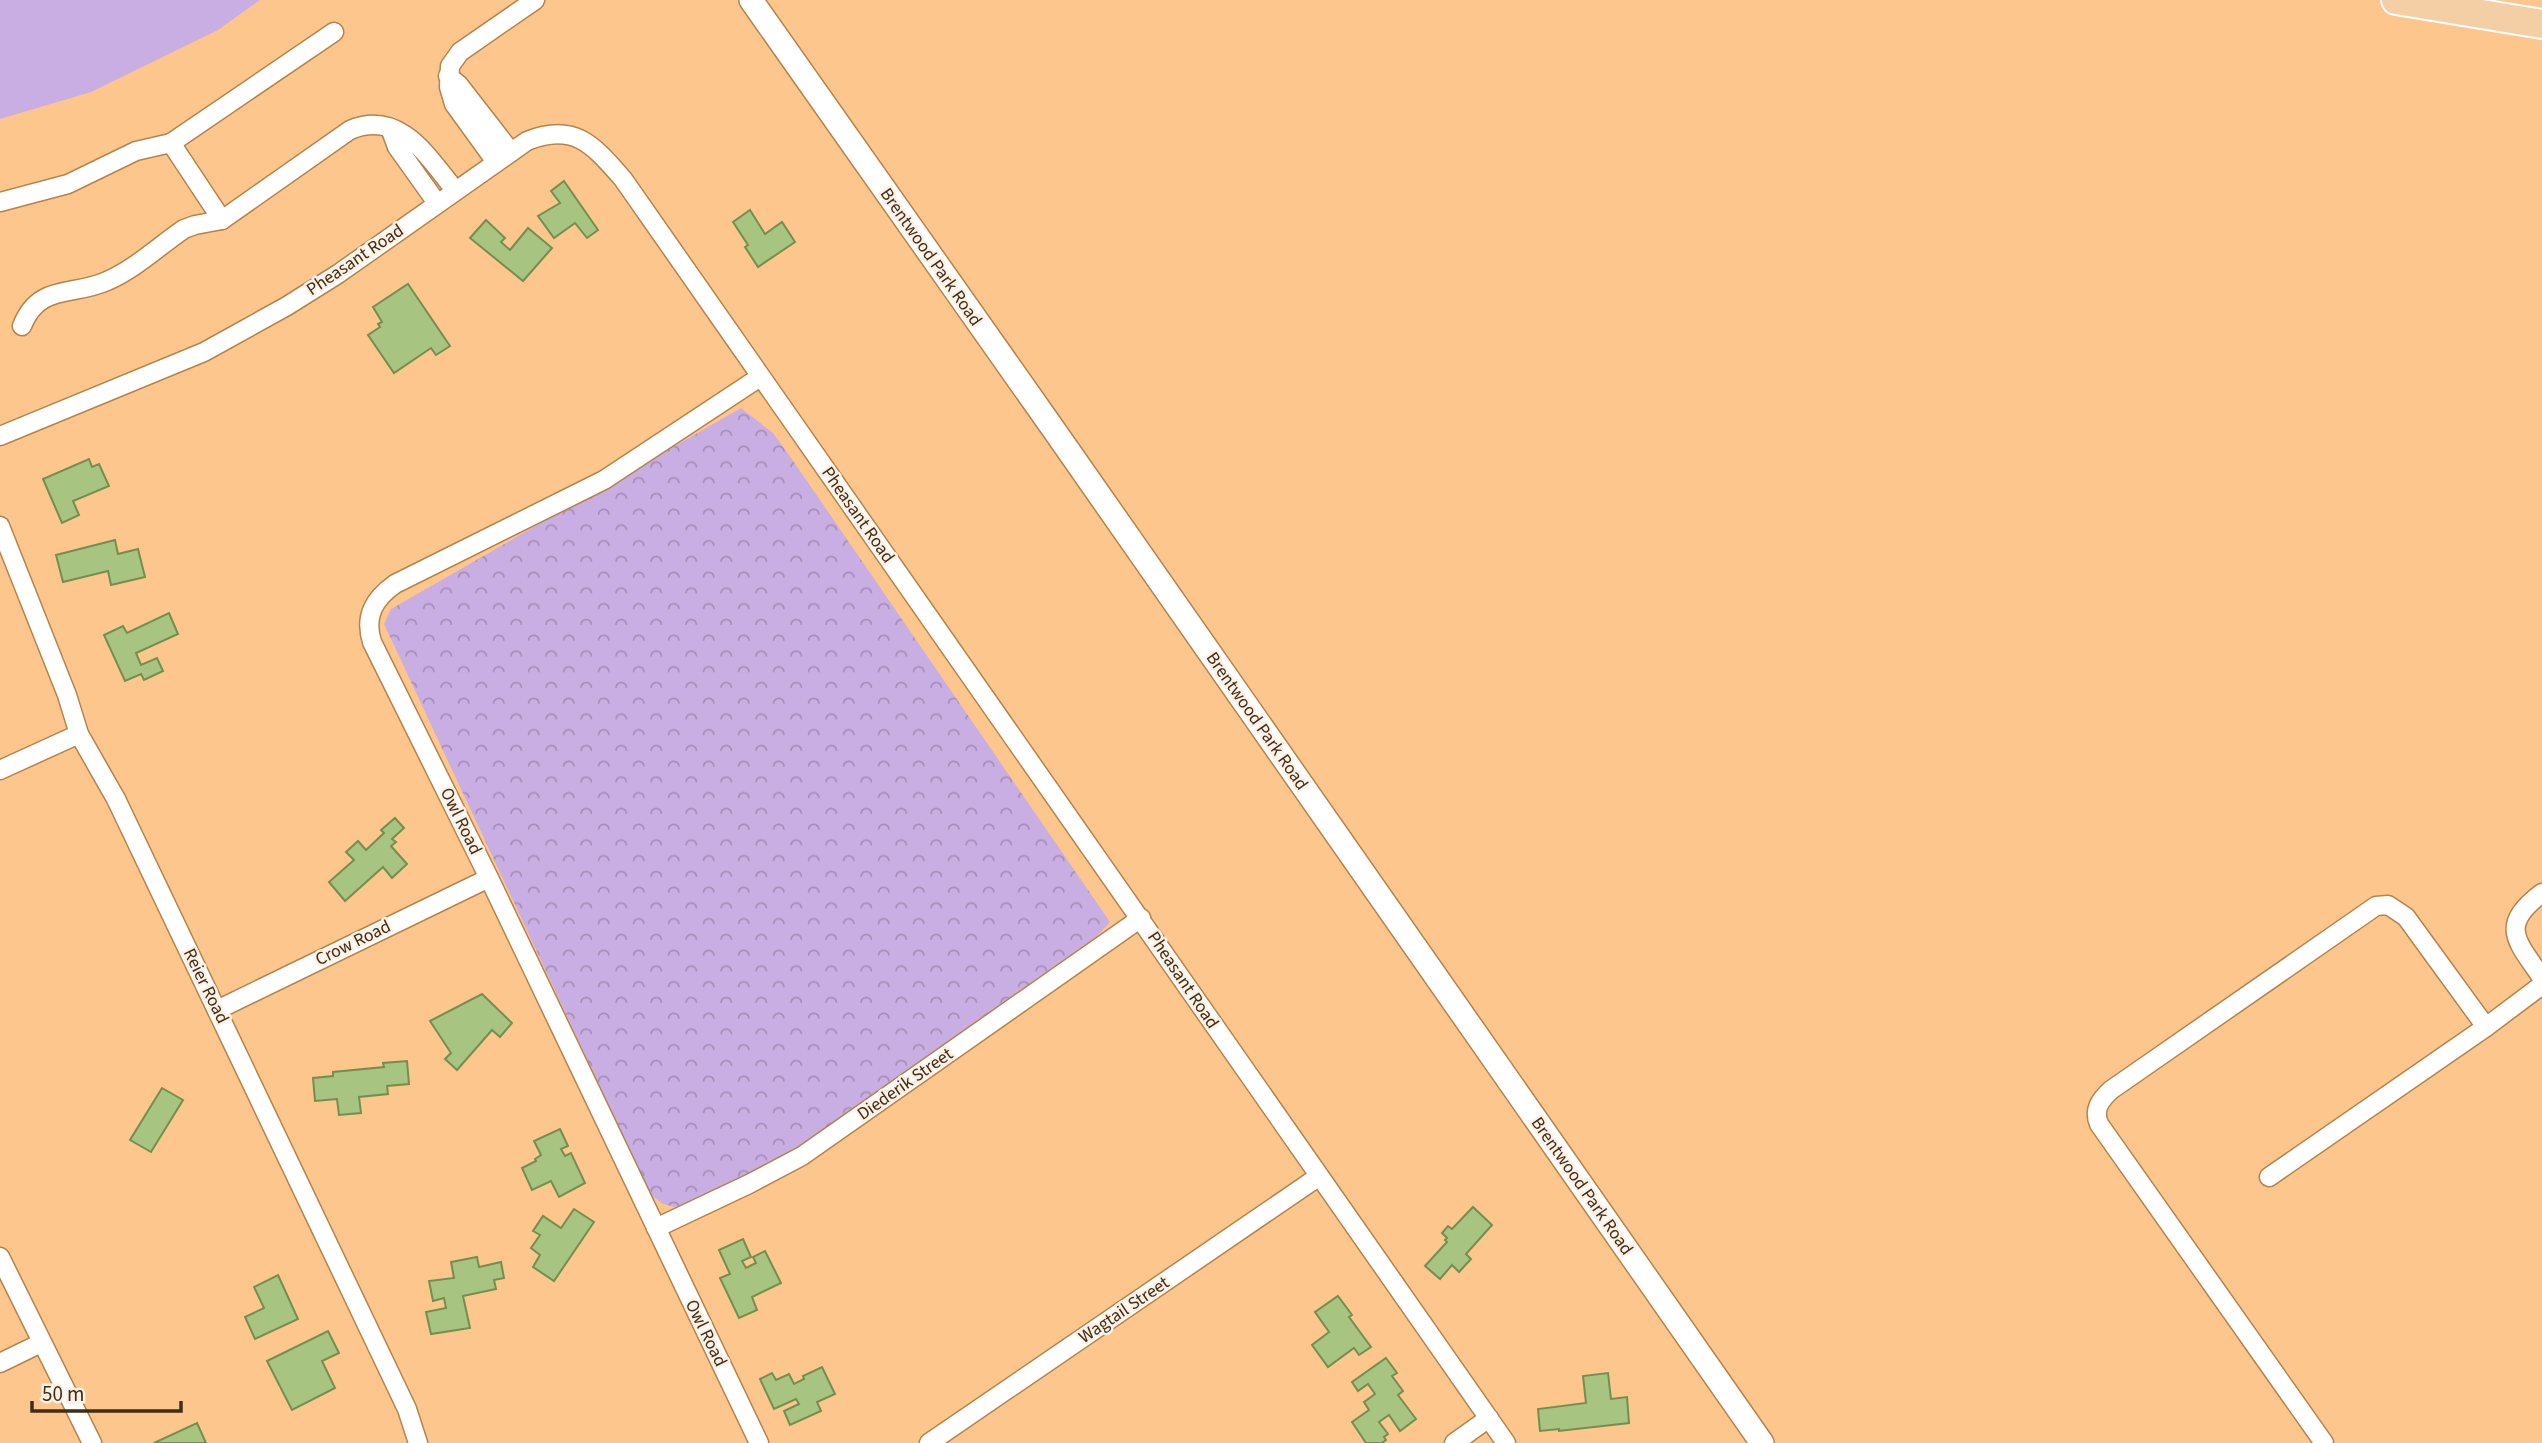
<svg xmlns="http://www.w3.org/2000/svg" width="2542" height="1443" viewBox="0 0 2542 1443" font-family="'Source Sans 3',sans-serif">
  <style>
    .park { fill: url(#park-crowns) }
    .pitch { fill: #c9aee3 }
    .building { fill: #a7c480; stroke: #748f4d; stroke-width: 2 }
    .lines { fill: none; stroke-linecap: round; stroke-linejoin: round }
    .minor-casing { stroke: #b6834a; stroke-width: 21 }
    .tertiary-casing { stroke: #b6834a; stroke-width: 26 }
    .primary-casing { stroke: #fff; stroke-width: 32 }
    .minor { stroke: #fff; stroke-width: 18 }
    .tertiary { stroke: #fff; stroke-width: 23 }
    .primary { stroke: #f4cea4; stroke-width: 28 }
    .labels { text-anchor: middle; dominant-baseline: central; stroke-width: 5; stroke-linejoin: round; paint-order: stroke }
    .street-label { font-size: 18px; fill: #412c14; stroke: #fcf1e6 }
  </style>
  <defs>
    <pattern id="park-crowns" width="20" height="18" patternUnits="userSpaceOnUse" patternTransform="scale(1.75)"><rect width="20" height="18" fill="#c9aee3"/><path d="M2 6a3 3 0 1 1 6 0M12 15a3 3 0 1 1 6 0" fill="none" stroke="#a58eb7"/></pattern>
  </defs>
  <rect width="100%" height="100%" fill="#fdc68c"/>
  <polygon class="park" points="741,408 773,433 789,455 1110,922 1097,936 793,1151 701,1197 675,1207 663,1204 650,1194 384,624 391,609"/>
  <polygon class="pitch" points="0,0 260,0 218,30 91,92 0,119"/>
  <g class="building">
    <polygon points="564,181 598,230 587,238 575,223 554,238 538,216 560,203 551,191"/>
    <polygon points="750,210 765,234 782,222 795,242 758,267 745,247 748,245 733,222"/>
    <polygon points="486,220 505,238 501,242 510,250 528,228 552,248 523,281 470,238"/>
    <polygon points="408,284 450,346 436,355 431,348 394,373 368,335 380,327 378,324 382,322 373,307"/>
    <polygon points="89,459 92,467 99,464 109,486 73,501 79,515 62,523 43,479"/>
    <polygon points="115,540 118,554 138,549 145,577 111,585 108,571 63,582 56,555"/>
    <polygon points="169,613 178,634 136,653 141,665 157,658 163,671 144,680 141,674 125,681 104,635 123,626 127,633"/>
    <polygon points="395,818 404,828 392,839 396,842 391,846 407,864 392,878 383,867 345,901 329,882 354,860 346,852 358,841 366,850 384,833 381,830"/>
    <polygon points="482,994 512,1023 500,1037 492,1030 457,1070 445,1059 451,1053 430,1021"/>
    <polygon points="407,1061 409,1084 387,1086 388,1094 359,1097 361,1113 339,1115 337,1099 315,1101 313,1078 333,1076 333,1072 384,1067 383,1063"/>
    <polygon points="162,1088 183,1100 151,1152 130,1140"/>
    <polygon points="560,1129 568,1146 561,1149 565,1156 571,1153 585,1183 559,1197 551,1181 532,1190 522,1168 536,1161 535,1159 541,1155 534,1141"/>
    <polygon points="1473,1207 1492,1225 1466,1254 1471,1259 1459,1272 1452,1265 1440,1279 1425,1266 1447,1242 1445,1240 1447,1238 1442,1233 1448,1226 1452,1229"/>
    <polygon points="574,1209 594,1222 554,1281 533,1267 540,1255 531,1248 540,1235 533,1231 543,1216 561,1228"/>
    <polygon points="743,1239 751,1257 742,1261 746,1268 756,1263 753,1257 765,1251 781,1283 752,1297 757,1310 739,1318 720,1278 730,1274 719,1250"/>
    <polygon points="477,1257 479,1267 501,1262 504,1278 494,1280 496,1289 463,1296 470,1328 431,1334 426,1312 446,1308 444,1298 433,1301 429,1281 454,1278 451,1262"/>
    <polygon points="278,1275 298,1319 255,1339 245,1317 264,1308 254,1287"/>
    <polygon points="1338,1296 1352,1315 1349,1317 1371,1347 1359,1355 1354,1348 1328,1367 1312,1345 1329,1332 1315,1312"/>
    <polygon points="328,1331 339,1353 322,1361 335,1388 292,1410 267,1361"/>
    <polygon points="1386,1358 1397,1373 1392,1376 1403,1391 1398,1395 1416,1419 1400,1431 1389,1415 1379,1422 1388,1434 1384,1437 1386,1440 1382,1443 1366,1443 1352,1422 1369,1410 1364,1402 1375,1394 1368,1384 1358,1391 1352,1382"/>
    <polygon points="822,1367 835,1394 817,1402 821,1411 790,1425 784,1411 799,1404 796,1399 774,1409 760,1379 772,1373 776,1380 789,1374 794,1384 804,1379 803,1376"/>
    <polygon points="1608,1373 1611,1399 1627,1397 1629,1423 1559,1431 1559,1429 1540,1431 1538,1409 1586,1403 1583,1376"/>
    <polygon points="197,1423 206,1443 154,1443"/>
  </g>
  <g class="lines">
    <g class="minor-casing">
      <g id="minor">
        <polyline points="448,76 459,85 511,152"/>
        <polyline points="390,128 397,147 437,203"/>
        <polyline points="496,162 454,104 449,87 450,66 460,52 535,0"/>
        <polyline points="0,202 68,184 136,151 171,143"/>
        <polyline points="222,220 171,143 334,32"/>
        <path d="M 22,326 C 39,283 72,297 107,281 C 135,269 159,246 184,229 L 195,225 L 222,220 L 350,130 C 400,109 428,157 455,190"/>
        <path d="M 0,436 L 204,352 L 287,306 L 338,274 L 527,141 C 575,122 593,145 623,179 L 1506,1443"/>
        <polyline points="0,526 67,695 79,734 116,799 407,1409 418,1443"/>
        <polyline points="0,770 79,734"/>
        <path d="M 2542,893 C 2498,926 2517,941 2542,978"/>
        <polyline points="217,1010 489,878"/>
        <polyline points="2269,1177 2486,1027 2542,985"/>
        <polyline points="656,1228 749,1184 802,1156 1141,918"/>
        <polyline points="0,1257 92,1443"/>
        <polyline points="0,1363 41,1343"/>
        <path d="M 759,1443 L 489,878 L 372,642 C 364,616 374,599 395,584 L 604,480 L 760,377"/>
        <polyline points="929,1443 1318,1177"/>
        <polyline points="1454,1443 1489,1418"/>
        <path d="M 2324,1443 L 2099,1124 C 2093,1110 2100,1100 2111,1090 L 2376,906 L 2388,905 L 2406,917 L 2486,1027"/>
      </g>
    </g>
    <g class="tertiary-casing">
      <polyline id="tertiary" points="751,0 1054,430 1762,1443"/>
    </g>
    <g class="primary-casing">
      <polyline id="primary" points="2396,0 2542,24"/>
    </g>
    <use href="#minor" class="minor"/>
    <use href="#tertiary" class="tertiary"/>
    <use href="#primary" class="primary"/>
  </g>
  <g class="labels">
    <g class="street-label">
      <text transform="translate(931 257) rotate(55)">Brentwood Park Road</text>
      <text transform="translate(355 260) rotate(-34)">Pheasant Road</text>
      <text transform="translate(858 515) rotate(55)">Pheasant Road</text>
      <text transform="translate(1257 721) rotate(55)">Brentwood Park Road</text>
      <text transform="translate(461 821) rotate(64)">Owl Road</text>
      <text transform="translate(353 943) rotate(-26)">Crow Road</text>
      <text transform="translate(1183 980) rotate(56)">Pheasant Road</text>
      <text transform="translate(206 986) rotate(64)">Reier Road</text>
      <text transform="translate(905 1084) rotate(-35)">Diederik Street</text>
      <text transform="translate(1582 1186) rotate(55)">Brentwood Park Road</text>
      <text transform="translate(1124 1310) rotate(-34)">Wagtail Street</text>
      <text transform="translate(706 1333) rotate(64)">Owl Road</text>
    </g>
  </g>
  <path d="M32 1401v10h149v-10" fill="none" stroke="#412c14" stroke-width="3.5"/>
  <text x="42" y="1401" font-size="21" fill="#412c14" stroke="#fcf1e6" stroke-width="5" paint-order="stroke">50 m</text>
</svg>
